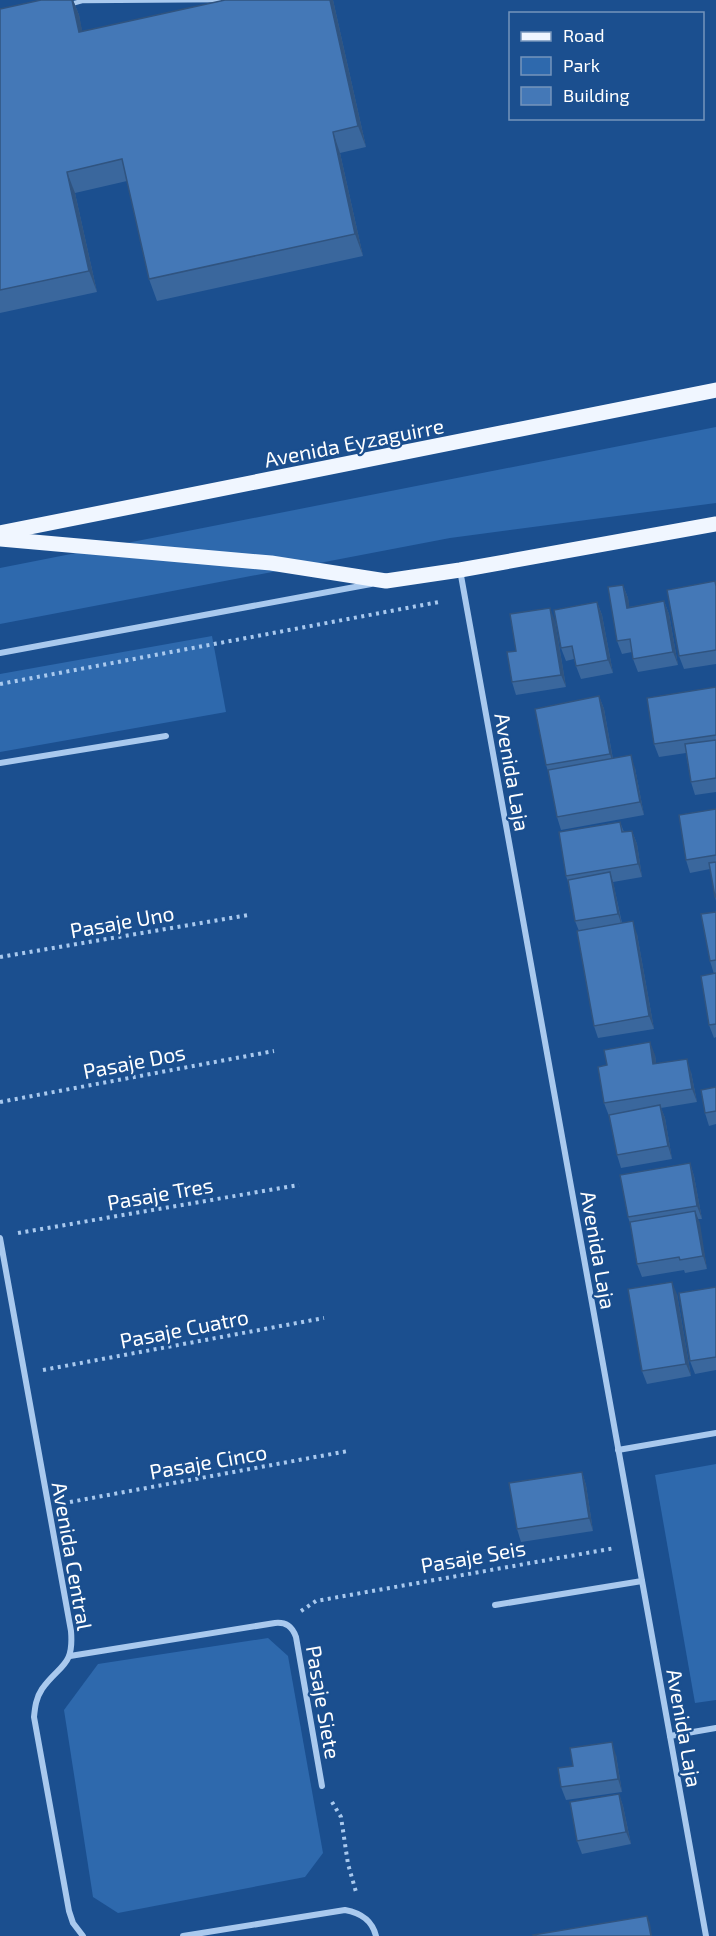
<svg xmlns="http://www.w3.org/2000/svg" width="716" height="1936" viewBox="0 0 716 1936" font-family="'Exo 2',sans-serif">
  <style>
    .green { fill: #2e69ad }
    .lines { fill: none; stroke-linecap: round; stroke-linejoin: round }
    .path { stroke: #a9c9ee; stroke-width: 4; stroke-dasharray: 3 4.5; stroke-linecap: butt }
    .service { stroke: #a9c9ee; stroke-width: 4.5 }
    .minor { stroke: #a9c9ee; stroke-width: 6 }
    .primary { stroke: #f0f6ff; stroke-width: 15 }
    .wall { fill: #3a679d }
    .shaded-wall { fill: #305480 }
    .building { fill: #4478b7; stroke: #305480; stroke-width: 1.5 }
    .labels { text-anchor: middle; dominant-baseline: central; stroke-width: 4.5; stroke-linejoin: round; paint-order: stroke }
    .street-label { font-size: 21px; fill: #fff; stroke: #1b4f8f }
  </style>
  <rect width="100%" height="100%" fill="#1b4f8f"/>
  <g class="green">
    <polygon points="716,427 716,503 450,538 0,624 0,568"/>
    <polygon points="212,636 226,712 0,752 0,674"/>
    <polygon points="716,1464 716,1700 695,1703 655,1475"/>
    <polygon points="268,1638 288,1656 323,1853 305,1877 118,1913 93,1897 64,1710 98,1664"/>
  </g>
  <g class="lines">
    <g class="path">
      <polyline points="0,684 439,602"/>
      <polyline points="0,957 249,915"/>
      <polyline points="0,1102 274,1051"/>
      <polyline points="18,1233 299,1185"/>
      <polyline points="43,1370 324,1318"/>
      <polyline points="70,1502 348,1451"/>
      <polyline points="301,1611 316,1601 615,1548"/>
      <polyline points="332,1802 341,1817 348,1864 356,1892"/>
    </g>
    <polyline class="service" points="71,4 82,1 224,0"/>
    <g class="minor">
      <polyline points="460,570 706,1936"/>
      <polyline points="0,653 371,584"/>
      <polyline points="0,763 166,736"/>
      <path d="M 0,1238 L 71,1631 C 74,1667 60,1664 42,1689 C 36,1698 35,1707 34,1717 L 69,1911 L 73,1923 L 83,1936"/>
      <polyline points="618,1450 716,1433"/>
      <polyline points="495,1605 642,1581"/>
      <path d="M 70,1656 L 275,1623 C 286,1622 292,1626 296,1637 L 322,1786"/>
      <polyline points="670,1736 716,1728"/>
      <path d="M 183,1936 L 345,1910 C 361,1913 372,1920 376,1936"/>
    </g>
    <g class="primary">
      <polyline points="0,533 716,390"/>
      <polyline points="0,539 271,563 386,581 460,570 716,524"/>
    </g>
  </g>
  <g class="wall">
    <polygon points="41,0 73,0 79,15 82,32 333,0 366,147 340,153 363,256 157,301 149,279 127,181 75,193 97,292 0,313 0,9"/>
    <polygon points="716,583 716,664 684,669 679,656"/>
    <polygon points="623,585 628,598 629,607 664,601 669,614 678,665 638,672 633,659 632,652 622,654 617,641"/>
    <polygon points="597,602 602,615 613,673 581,679 576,666 574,659 566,661 561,648"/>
    <polygon points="555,621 566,687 516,695 512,682 516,651"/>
    <polygon points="716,687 716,792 695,795 691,782 686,753 659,757 654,744"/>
    <polygon points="599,696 604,709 613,759 635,768 644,815 561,830 557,817 550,777 546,765"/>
    <polygon points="716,809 716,901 710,869 690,873 686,860"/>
    <polygon points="620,822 624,832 632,831 637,844 642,877 613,882 622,923 637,934 654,1029 598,1038 594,1026 579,931 575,921 568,882 566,876"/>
    <polygon points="716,912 716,1037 714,1038 709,1025 714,974 710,961"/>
    <polygon points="655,1055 656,1064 691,1072 697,1102 661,1108 665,1118 672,1159 621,1168 617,1155 609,1116 604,1103"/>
    <polygon points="716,1087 716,1124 709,1126 705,1113"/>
    <polygon points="690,1163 694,1176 702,1219 698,1219 707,1269 685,1273 684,1270 642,1277 637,1264 630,1223 628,1217"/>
    <polygon points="716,1287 716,1370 695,1374 690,1361"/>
    <polygon points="677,1294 691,1376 647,1384 642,1371"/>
    <polygon points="582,1472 586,1485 593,1531 521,1542 517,1529"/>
    <polygon points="616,1755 622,1792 566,1800 561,1787 573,1766"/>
    <polygon points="619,1794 623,1806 631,1844 582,1854 577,1841"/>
  </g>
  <g class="shaded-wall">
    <polygon points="72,0 73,0 79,15 87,54 79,32"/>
    <polygon points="330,0 333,0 366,147 358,126"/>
    <polygon points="333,132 340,153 363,256 355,234"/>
    <polygon points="67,172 75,193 97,292 89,271"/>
    <polygon points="623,585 628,598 632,621 627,608"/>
    <polygon points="664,601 669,614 678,665 673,652"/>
    <polygon points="597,602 602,615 613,673 608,660"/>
    <polygon points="550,608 555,621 566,687 561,675"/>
    <polygon points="599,696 604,709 614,766 610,754"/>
    <polygon points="631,755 635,768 644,815 640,802"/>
    <polygon points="632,831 637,844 642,877 638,864"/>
    <polygon points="610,872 614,885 622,926 618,914"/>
    <polygon points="633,921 637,934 654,1029 649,1016"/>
    <polygon points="650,1042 655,1055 658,1077 653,1064"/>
    <polygon points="687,1059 691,1072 697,1102 692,1089"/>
    <polygon points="660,1105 665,1118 672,1159 668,1146"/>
    <polygon points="690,1163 694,1176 702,1219 697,1206"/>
    <polygon points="695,1211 700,1223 707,1269 703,1256"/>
    <polygon points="672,1282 677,1294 691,1376 686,1364"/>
    <polygon points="582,1472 586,1485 593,1531 589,1518"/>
    <polygon points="612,1742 616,1755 622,1792 618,1779"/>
    <polygon points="619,1794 623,1806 631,1844 626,1832"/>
    <polygon points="647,1916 650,1923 652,1936 651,1936"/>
  </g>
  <g class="building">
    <polygon points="41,0 72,0 79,32 225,0 330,0 358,126 333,132 355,234 149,279 122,159 67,172 89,271 0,290 0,9"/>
    <polygon points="715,581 716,586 716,650 679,656 667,590"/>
    <polygon points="623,585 627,608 664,601 673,652 633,659 630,639 617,641 608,587"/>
    <polygon points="597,602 608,660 576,666 572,646 561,648 554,610"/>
    <polygon points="550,608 561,675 512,682 507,652 516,651 510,614"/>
    <polygon points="716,687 716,735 654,744 647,698"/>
    <polygon points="599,696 610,754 546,765 535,709"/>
    <polygon points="716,740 716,778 691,782 685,744"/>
    <polygon points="631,755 640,802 557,817 548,770"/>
    <polygon points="716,809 716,855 686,860 679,815"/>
    <polygon points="620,822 622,832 632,831 638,864 566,876 559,832"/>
    <polygon points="716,862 716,897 715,897 709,863"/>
    <polygon points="610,872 618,914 575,921 568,880"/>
    <polygon points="716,912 716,960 710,961 701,914"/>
    <polygon points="633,921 649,1016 594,1026 577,931"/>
    <polygon points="716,973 716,1024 709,1025 701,976"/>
    <polygon points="650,1042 653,1064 687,1059 692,1089 604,1103 598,1067 607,1065 604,1050"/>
    <polygon points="716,1087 716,1111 705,1113 701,1090"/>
    <polygon points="660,1105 668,1146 617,1155 609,1115"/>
    <polygon points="690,1163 697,1206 628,1217 620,1175"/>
    <polygon points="695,1211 703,1256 680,1260 679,1257 637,1264 630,1222"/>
    <polygon points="672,1282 686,1364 642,1371 628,1289"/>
    <polygon points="716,1287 716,1357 690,1361 679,1293"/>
    <polygon points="582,1472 589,1518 517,1529 509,1483"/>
    <polygon points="612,1742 618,1779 561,1787 558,1768 573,1766 570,1748"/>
    <polygon points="619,1794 626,1832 577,1841 570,1802"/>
    <polygon points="647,1916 651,1936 534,1936 533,1935"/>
  </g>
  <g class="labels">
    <g class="street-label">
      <text transform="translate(354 442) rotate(-11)">Avenida Eyzaguirre</text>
      <text transform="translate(513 772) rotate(80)">Avenida Laja</text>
      <text transform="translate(122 921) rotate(-10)">Pasaje Uno</text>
      <text transform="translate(134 1061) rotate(-11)">Pasaje Dos</text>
      <text transform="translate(160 1193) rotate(-10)">Pasaje Tres</text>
      <text transform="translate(599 1250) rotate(80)">Avenida Laja</text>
      <text transform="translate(184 1328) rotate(-11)">Pasaje Cuatro</text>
      <text transform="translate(208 1461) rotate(-10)">Pasaje Cinco</text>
      <text transform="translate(73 1556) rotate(80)">Avenida Central</text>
      <text transform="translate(473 1556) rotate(-10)">Pasaje Seis</text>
      <text transform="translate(324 1702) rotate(80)">Pasaje Siete</text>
      <text transform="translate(685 1728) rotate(80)">Avenida Laja</text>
    </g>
  </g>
  <rect x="509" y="12" width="195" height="108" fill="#1b4f8f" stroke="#7695bc" stroke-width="1.5"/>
  <rect x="521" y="32" width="30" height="9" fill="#f0f6ff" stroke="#7695bc" stroke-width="1.5"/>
  <text x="563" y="42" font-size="18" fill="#ffffff">Road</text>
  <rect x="521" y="57" width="30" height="18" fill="#2e69ad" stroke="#7695bc" stroke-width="1.5"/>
  <text x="563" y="72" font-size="18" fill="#ffffff">Park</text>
  <rect x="521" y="87" width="30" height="18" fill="#4478b7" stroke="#7695bc" stroke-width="1.5"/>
  <text x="563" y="102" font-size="18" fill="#ffffff">Building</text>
</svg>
